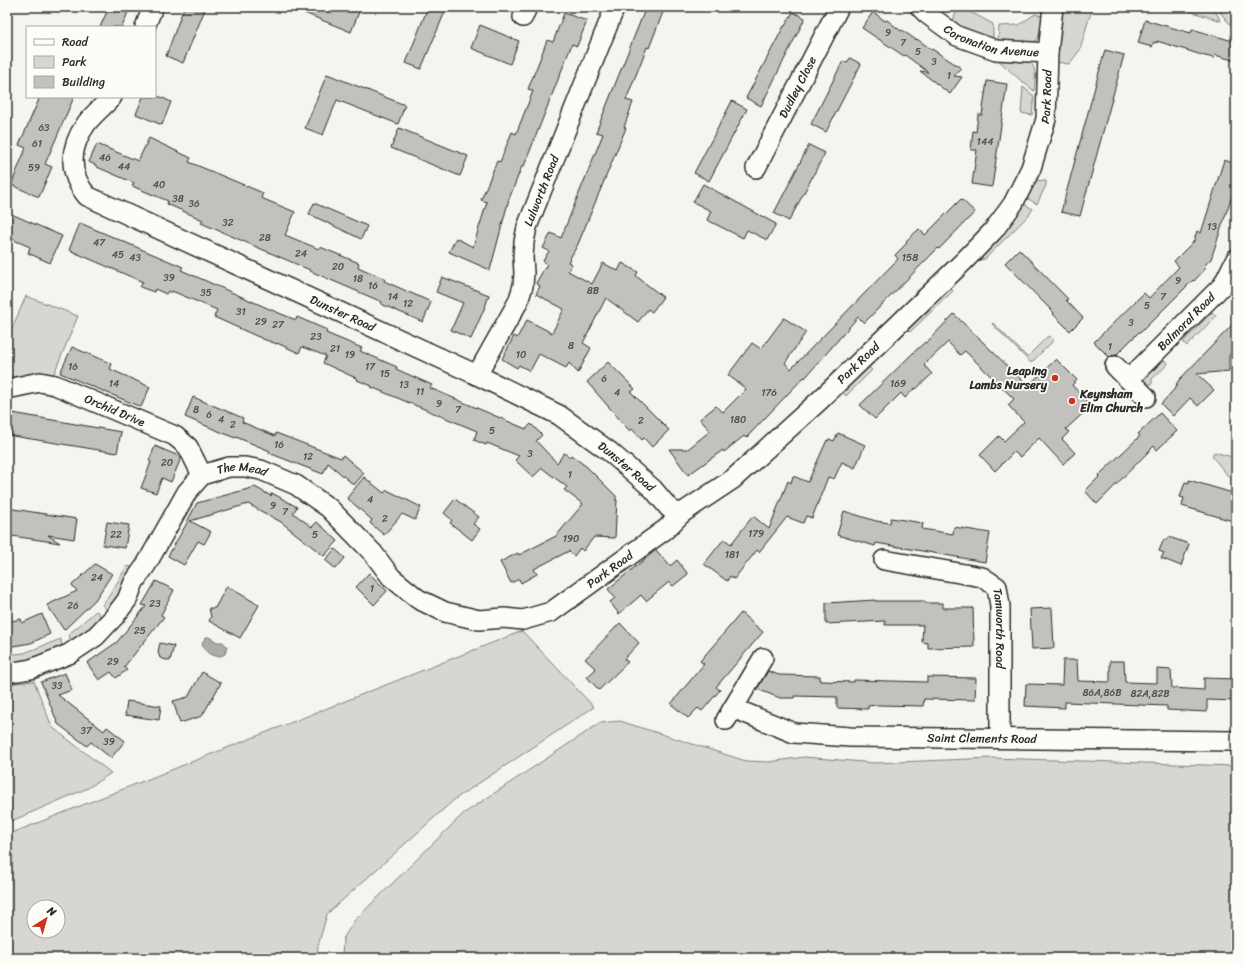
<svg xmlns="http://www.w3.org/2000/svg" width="1243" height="965" viewBox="0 0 1243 965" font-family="Sriracha,sans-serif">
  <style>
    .green { fill: #d7d6d2; stroke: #81807e; fill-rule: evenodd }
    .water { fill: #adaca9; stroke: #797877 }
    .building { fill: #c2c1be; stroke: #2b2b2b }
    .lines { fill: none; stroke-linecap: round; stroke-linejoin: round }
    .street-casing { stroke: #2b2b2b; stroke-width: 22 }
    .street { stroke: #fdfcf7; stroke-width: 19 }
    .poi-dot { fill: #c8321e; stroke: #fdfcf7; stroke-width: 1.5 }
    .labels { text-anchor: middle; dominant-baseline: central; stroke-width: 3.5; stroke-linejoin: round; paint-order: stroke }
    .number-label { font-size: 10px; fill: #515050 }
    .street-label { font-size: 12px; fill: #2b2b2b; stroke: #fdfcf7 }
    .poi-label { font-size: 12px; font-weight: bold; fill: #2b2b2b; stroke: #fdfcf7; text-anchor: end }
  </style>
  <rect width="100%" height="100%" fill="#f5f4ef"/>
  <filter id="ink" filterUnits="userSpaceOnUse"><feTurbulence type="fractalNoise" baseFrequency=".025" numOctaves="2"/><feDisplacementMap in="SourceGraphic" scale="8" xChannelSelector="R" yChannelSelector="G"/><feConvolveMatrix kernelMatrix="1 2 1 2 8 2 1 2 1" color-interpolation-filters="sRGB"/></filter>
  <g filter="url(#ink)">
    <g class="green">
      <polygon points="958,7 961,7 993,24 993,41 952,23"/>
      <polygon points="1061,7 1094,7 1089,18 1080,50 1069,64 1056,62"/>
      <polygon points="1187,7 1213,7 1221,21 1186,10"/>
      <polygon points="1221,8 1236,13 1236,29 1228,22 1220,12"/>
      <polygon points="1035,14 1046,17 1038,39 1031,44 998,41 999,26 1019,25"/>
      <path d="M 997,59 L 1028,61 C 1038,67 1035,80 1034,91 L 1018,78 Z"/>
      <polygon points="1023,87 1034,96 1032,115 1021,113"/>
      <polygon points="1035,180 1046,181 1046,185 1037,204 1025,197"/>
      <polygon points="1022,203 1033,209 1028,216 985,259 981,260 979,257"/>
      <polygon points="948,286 953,291 910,332 906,328"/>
      <polygon points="26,296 78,316 53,376 7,381 7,354 10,333"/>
      <polygon points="1212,312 1216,316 1187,346 1183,342"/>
      <polygon points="993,323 1027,357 1047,337 1050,336 1054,340 1031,363 992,324"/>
      <polygon points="1164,360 1168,364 1152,379 1152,384 1144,385 1143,376 1146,370 1154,370"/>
      <polygon points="868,366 872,370 846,396 842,391"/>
      <polygon points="1214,452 1236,458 1236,479 1228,476 1212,456"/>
      <polygon points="127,566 136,568 109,611 102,605 111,593"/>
      <polygon points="96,611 99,613 101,620 75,641 70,639 69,634"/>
      <path d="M 522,631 L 594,707 L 455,799 L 327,914 L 318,946 L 317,958 L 7,958 L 7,835 ZM 34,907 L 58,907 L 58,931 L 34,931 Z"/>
      <polygon points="61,639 62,648 28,662 10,663 7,655 24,653"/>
      <polygon points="34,681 52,727 111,773 88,788 7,823 7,684"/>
      <polygon points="620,721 746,761 769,762 804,757 875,763 992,758 1236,766 1236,923 1231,938 1230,958 342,958 343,939 354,921 463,814 600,723"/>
    </g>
    <path class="water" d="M 206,637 L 209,637 L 217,642 L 223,642 L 227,647 L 225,654 C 215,660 204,653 202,643 Z"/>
    <g class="building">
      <polygon points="109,7 130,7 122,27 100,27"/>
      <polygon points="184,7 206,7 183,63 166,56"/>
      <polygon points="292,7 361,7 351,32 292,8"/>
      <polygon points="428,7 447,7 421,69 406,63"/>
      <polygon points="646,7 665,7 649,48 647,47 626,100 633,102 624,127 626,128 578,244 568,262 572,264 568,271 592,284 603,263 618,271 622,263 638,272 636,276 663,297 652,312 648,309 638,322 606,298 583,343 591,348 578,373 569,363 566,368 539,354 530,371 519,365 517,368 502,359 514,336 517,338 527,320 552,333 564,309 536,294 540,286 536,283 547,264 543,261 549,251 543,248 551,233 561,238 603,134 596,132"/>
      <polygon points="793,12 805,18 761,106 746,98 784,26 785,26"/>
      <polygon points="873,12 885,21 887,20 901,31 902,30 916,40 917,39 932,50 932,49 961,68 954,76 962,77 950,94 920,71 928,72 905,55 904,56 862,28"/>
      <polygon points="564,13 587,21 577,46 572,44 524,166 522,166 509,199 490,270 449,252 456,238 473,247 487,202 481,200 497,161 500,162 512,132 516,134 533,91 528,89 540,59 547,40 553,42"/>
      <polygon points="1145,20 1191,33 1192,29 1236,42 1236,61 1215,55 1214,58 1205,56 1157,41 1157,43 1154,42 1152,47 1138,43"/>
      <polygon points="480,25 519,41 510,64 471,48"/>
      <polygon points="1105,50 1124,55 1080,216 1061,212"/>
      <polygon points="850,58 861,64 826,132 811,124 843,61 847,63"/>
      <polygon points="327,74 405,105 398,124 337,100 323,135 305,128"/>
      <polygon points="987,81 1007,84 992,187 972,184 977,150 971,150 973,131 976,132 978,115 982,115"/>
      <polygon points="40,97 74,97 45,164 52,167 39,197 11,185 26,148 19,145"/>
      <polygon points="143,97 161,97 171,102 162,125 136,114"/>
      <polygon points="732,101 747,109 709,181 694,173"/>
      <polygon points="399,128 468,156 460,176 391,148"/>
      <polygon points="149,138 191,158 189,162 263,193 261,198 295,212 285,235 319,249 320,247 359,263 358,267 385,279 384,281 431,302 423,322 381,304 382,302 310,271 310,270 201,223 203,220 167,204 168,201 132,186 134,183 97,167 97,166 89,162 97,144 138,161"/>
      <polygon points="809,145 825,153 789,221 774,213"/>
      <polygon points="1224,160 1236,164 1236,183 1211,259 1204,266 1206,268 1194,281 1193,280 1140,333 1139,332 1116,355 1109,357 1094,342 1144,293 1149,298 1179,267 1174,261 1194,241 1197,231 1201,233"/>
      <polygon points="703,184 776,224 767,240 747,230 743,238 707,220 711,211 693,202"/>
      <polygon points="961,199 975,212 939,249 938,248 864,323 858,317 805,378 804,377 746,438 744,436 724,452 723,450 688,475 669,449 688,449 710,431 700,419 716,406 723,412 746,389 728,375 752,343 761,349 784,318 806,332 785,363 791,369 898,259 895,255 907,243 906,241 919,229 925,235"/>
      <polygon points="314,203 367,226 361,239 309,214"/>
      <polygon points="9,213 62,236 50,263 28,253 30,247 7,237 7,221"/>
      <polygon points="80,223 183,267 181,270 274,311 296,320 297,317 327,330 326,333 362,348 360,351 397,367 396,369 432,385 430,388 526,429 531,424 542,435 536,441 557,463 564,453 570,457 571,455 587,467 616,496 616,501 617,500 615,538 594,537 583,551 580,548 574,556 569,551 534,569 537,574 521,583 519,579 511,583 500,562 518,553 519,555 556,536 583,504 564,490 567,487 542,468 533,477 515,460 519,456 487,443 486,445 474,440 477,431 371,387 372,386 357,380 358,379 323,363 326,356 302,347 299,353 277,343 277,344 263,339 214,317 217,310 172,291 171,293 168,291 166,294 155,289 154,292 140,287 143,282 69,250"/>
      <polygon points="1019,249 1068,299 1066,300 1083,318 1070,331 1053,314 1054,313 1005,263"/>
      <polygon points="442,277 489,295 485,307 471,339 451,330 463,303 436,292"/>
      <polygon points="954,314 1028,386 1056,359 1077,380 1072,385 1091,406 1066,429 1069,432 1062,439 1075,453 1063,464 1039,438 1020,457 1014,452 995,471 980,455 999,436 1004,441 1024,422 1008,405 1014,399 965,351 960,355 948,342 924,365 932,374 916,389 915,388 905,398 901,393 875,419 860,405 913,353 925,342 926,343"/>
      <polygon points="1236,321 1236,347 1229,355 1229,371 1197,374 1214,390 1198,406 1190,398 1173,416 1161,404 1178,385 1176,384 1178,382 1178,381"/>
      <polygon points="72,347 112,364 110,369 150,387 141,407 60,373"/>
      <polygon points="608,362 635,389 631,392 669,430 652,447 644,438 642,440 632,429 630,431 621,422 621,421 587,382"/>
      <polygon points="193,397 243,418 242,422 275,436 276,433 341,458 343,455 364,473 354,485 328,463 323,474 269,453 270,451 236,437 235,438 185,417"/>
      <polygon points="7,412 121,432 117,453 7,435"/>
      <polygon points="1160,413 1177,431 1157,450 1154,446 1097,504 1085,491 1100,476 1099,475 1140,436 1138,434"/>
      <polygon points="838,433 865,445 855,468 842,462 834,479 828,477 812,518 806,516 803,523 787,517 759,552 757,550 734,579 730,576 727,581 704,564 724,539 731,544 753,516 769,529 788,481 791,483 793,476 808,482 827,440 828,441 829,439 834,441"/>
      <polygon points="155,446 181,457 181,458 171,482 162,478 156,493 141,488 151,462 149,461"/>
      <polygon points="364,477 384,493 387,490 421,507 415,520 402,514 384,535 370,523 372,520 347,498"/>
      <polygon points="1189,480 1236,494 1236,522 1182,506 1184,498 1180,497 1185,482 1189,483"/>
      <polygon points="255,487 271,496 272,493 297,507 293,513 312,527 317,522 338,541 324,556 281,522 248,504 190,521 211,532 204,544 198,541 184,565 168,556 188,521 187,522 197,503"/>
      <polygon points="455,499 479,517 473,524 480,529 472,540 450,523 452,520 444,513"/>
      <polygon points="7,508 77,519 74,539 48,535 60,543 12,536 7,525"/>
      <polygon points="844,511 876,521 890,523 891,518 923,523 922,529 953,534 954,527 990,533 985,562 876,543 875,546 837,535"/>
      <polygon points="107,522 129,525 125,548 103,545"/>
      <polygon points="1169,537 1189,544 1181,566 1161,558 1164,553 1159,551 1164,539 1167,540"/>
      <polygon points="335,549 345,558 336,569 325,560"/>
      <polygon points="656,550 670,566 677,560 688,574 673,586 669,582 646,601 641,595 619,614 610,602 615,598 608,589"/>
      <polygon points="95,564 112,574 95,600 64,630 47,605 77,591 72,585"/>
      <polygon points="369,573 387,591 374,605 356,587"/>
      <polygon points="156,581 174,590 161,615 164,617 124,667 127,670 116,678 111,672 99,680 87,663 117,642 146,606 142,605"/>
      <polygon points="227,586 259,605 240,638 209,621 211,617 209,608 215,608"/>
      <polygon points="875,600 875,601 925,601 925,603 943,603 943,608 973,608 974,647 928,648 928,643 922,642 923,625 885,625 885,621 826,624 826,603"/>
      <polygon points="1052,608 1054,648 1032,649 1030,609"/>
      <polygon points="741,613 763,632 716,687 720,690 702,711 698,708 688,718 671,704 704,664 700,661"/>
      <polygon points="42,614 50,634 31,643 7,647 7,622 21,619 22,623"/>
      <polygon points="620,623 639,643 624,659 628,662 599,690 587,677 596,669 585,659"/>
      <polygon points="160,643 174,646 170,661 160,658 158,652"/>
      <polygon points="1063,660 1077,660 1078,681 1110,682 1110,661 1124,661 1125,682 1157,683 1157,669 1171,670 1172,688 1204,690 1204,678 1236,679 1236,701 1207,700 1207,712 1167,710 1167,706 1065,702 1065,708 1025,706 1026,684 1062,685"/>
      <polygon points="768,671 779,675 820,676 820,681 854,682 854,680 927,682 927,677 976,678 975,700 924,699 923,706 878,705 868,706 868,709 837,708 837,697 794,696 794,698 780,698 757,689"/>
      <polygon points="202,672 221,683 202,716 180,723 173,701 188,697"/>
      <polygon points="65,673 72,690 58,695 104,731 107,727 125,741 111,758 91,742 87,746 58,724 41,682"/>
      <polygon points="127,701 161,706 159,720 125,715"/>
    </g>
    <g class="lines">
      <g class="street-casing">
        <g id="street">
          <path id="s1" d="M 920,7 L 927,14 L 957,36 L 996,50 L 1048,53"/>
          <polyline points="523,17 527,7"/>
          <polyline points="145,27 153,7"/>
          <path id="s2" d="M 112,97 C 104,106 93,114 86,124 C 69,148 68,173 87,196 L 477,375 L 559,415 L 610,452 L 653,489 L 669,508 L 673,511 L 682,513"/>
          <path id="s3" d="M 756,168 L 839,7"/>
          <polyline points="1115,366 1146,397"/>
          <path id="s4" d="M 477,375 L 518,302 L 523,286 L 524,273 L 523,257 L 524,242 L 527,227 L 615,7"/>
          <path id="s5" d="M 1129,379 L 1223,285 L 1236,259"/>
          <path id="s6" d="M 7,389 L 40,382 L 55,385 L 175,436 L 188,447 L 202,475"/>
          <path id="s7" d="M 884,560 L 982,577 L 997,587 L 1000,606 L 1000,738"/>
          <path id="s8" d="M 7,673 L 31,669 L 69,654 L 96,636 L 114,617 L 127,600 L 134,582 L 146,565 L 187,492 L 202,475 L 229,467 L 245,467 L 261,470 L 296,485 L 329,508 L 373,553 L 391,577 L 418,599 L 445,612 L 479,620 L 504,618 L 523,620 L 551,612 L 666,529 L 682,513 L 733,479 L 820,400 L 964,261 L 993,231 L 1013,204 L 1031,168 L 1046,119 L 1048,53 L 1053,7"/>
          <path id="s9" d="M 733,708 L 794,733 L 850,737 L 1236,741"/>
          <polyline points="726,720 763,658"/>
        </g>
      </g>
      <use href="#street" class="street"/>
    </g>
  </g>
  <g class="poi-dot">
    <circle cx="1055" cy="378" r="4"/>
    <circle cx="1072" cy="401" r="4"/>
  </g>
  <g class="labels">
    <g class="number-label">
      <text x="888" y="33">9</text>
      <text x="903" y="43">7</text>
      <text x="918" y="52">5</text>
      <text x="934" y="62">3</text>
      <text x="949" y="76">1</text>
      <text x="44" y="128">63</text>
      <text x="985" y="142">144</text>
      <text x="37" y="144">61</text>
      <text x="105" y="158">46</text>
      <text x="124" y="167">44</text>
      <text x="34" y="168">59</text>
      <text x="159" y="185">40</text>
      <text x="178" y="199">38</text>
      <text x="194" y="204">36</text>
      <text x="228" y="223">32</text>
      <text x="1212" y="227">13</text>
      <text x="265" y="238">28</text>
      <text x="99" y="243">47</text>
      <text x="301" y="254">24</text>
      <text x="118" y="255">45</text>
      <text x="135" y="258">43</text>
      <text x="910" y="258">158</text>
      <text x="338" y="267">20</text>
      <text x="169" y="278">39</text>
      <text x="358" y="279">18</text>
      <text x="1178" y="281">9</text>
      <text x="373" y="286">16</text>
      <text x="593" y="291">8B</text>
      <text x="206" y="293">35</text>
      <text x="393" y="297">14</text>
      <text x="1163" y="297">7</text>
      <text x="408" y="304">12</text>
      <text x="1147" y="306">5</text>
      <text x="241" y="312">31</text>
      <text x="261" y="322">29</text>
      <text x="1131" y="323">3</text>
      <text x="278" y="325">27</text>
      <text x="316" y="337">23</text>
      <text x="571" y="346">8</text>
      <text x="1110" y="347">1</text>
      <text x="335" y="349">21</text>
      <text x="350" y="355">19</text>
      <text x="521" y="355">10</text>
      <text x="73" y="367">16</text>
      <text x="370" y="367">17</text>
      <text x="385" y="374">15</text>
      <text x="604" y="379">6</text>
      <text x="114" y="384">14</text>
      <text x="898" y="384">169</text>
      <text x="404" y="385">13</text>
      <text x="420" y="392">11</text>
      <text x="617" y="393">4</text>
      <text x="769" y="393">176</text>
      <text x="439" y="404">9</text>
      <text x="196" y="410">8</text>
      <text x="458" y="410">7</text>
      <text x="209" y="415">6</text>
      <text x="221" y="420">4</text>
      <text x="738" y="420">180</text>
      <text x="641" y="421">2</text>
      <text x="233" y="425">2</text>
      <text x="492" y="431">5</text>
      <text x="279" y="445">16</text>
      <text x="530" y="454">3</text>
      <text x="308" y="457">12</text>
      <text x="167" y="463">20</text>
      <text x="570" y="475">1</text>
      <text x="370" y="500">4</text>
      <text x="273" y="506">9</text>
      <text x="285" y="512">7</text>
      <text x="385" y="519">2</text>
      <text x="756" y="534">179</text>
      <text x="116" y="535">22</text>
      <text x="315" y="535">5</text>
      <text x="571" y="539">190</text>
      <text x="732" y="555">181</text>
      <text x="97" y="578">24</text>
      <text x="372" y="589">1</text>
      <text x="155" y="604">23</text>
      <text x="73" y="606">26</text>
      <text x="140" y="631">25</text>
      <text x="113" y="662">29</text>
      <text x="57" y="686">33</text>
      <text x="1102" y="693">86A,86B</text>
      <text x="1150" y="694">82A,82B</text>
      <text x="86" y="731">37</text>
      <text x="109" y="742">39</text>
    </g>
    <g class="street-label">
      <text stroke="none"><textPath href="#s1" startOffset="82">Coronation Avenue</textPath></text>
      <text stroke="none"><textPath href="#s3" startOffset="91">Dudley Close</textPath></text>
      <text stroke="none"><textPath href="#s8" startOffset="1429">Park Road</textPath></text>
      <text stroke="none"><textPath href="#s4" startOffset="199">Lulworth Road</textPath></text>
      <text stroke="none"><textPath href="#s2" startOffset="397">Dunster Road</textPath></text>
      <text stroke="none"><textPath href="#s5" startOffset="81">Balmoral Road</textPath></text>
      <text stroke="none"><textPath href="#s8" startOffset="1093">Park Road</textPath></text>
      <text stroke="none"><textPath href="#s6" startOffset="114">Orchid Drive</textPath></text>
      <text stroke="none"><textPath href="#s2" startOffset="721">Dunster Road</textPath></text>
      <text stroke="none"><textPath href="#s8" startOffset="333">The Mead</textPath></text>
      <text stroke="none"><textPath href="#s8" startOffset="769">Park Road</textPath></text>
      <text stroke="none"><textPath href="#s7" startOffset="159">Tamworth Road</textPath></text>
      <text stroke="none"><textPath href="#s9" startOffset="254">Saint Clements Road</textPath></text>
    </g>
    <g class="poi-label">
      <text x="1047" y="371">Leaping<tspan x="1047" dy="14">Lambs Nursery</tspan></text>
      <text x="1080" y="394" text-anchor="start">Keynsham<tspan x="1080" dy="14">Elim Church</tspan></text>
    </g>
  </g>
  <rect width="1243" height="965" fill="none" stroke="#fdfcf7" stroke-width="24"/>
  <rect x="12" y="12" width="1219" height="941" fill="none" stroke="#2b2b2b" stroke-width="1.5" filter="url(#ink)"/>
  <rect x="26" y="26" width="130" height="72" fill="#fdfcf7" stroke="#a9a8a5"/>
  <rect x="34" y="39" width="20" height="6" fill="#fdfcf7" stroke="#a9a8a5"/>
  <text x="62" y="46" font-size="12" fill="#2b2b2b">Road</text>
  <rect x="34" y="56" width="20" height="12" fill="#d7d6d2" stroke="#a9a8a5"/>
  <text x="62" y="66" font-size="12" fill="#2b2b2b">Park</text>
  <rect x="34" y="76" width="20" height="12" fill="#c2c1be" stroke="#a9a8a5"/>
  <text x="62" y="86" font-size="12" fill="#2b2b2b">Building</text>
  <g transform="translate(46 919) rotate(37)"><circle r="19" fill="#fdfcf7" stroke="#a9a8a5"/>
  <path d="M0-3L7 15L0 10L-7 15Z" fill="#c8321e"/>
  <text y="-6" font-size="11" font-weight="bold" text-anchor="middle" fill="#2b2b2b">N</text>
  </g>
</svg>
